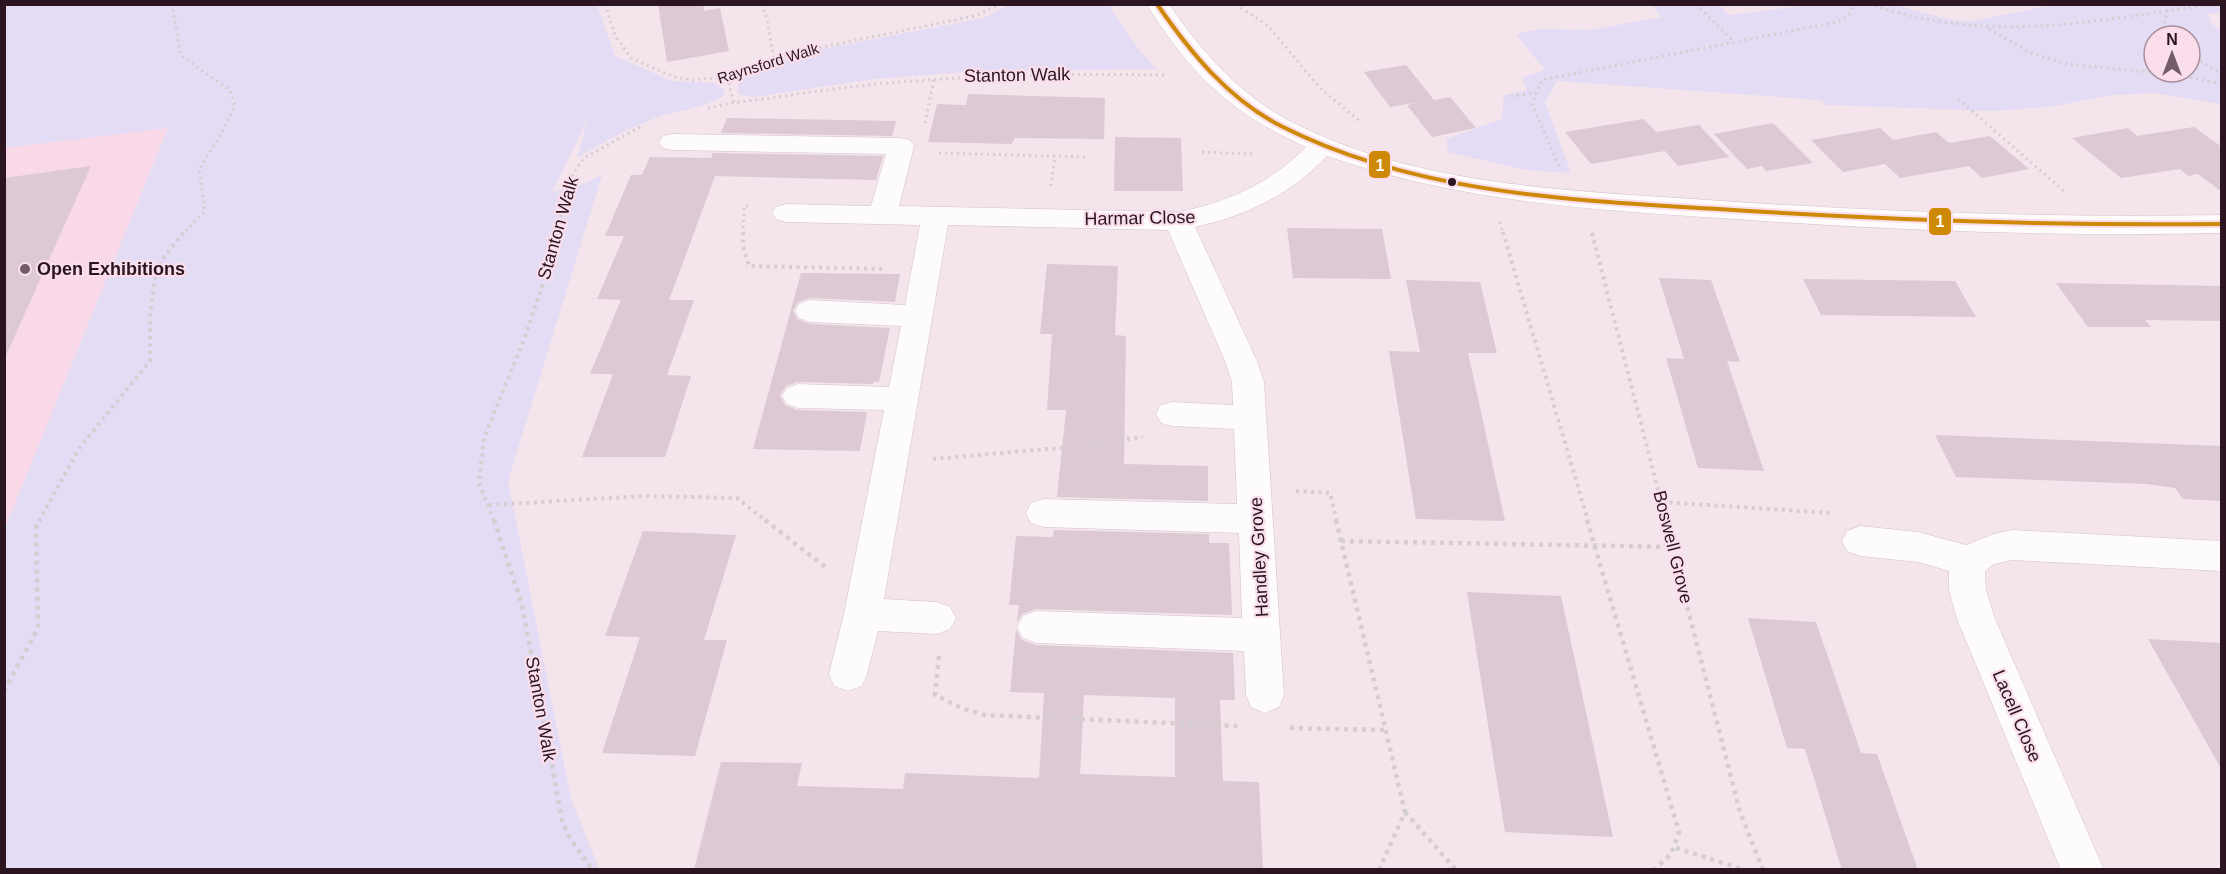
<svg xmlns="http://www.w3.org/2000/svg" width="2226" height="874" viewBox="0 0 2226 874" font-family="Helvetica,sans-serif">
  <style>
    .built { fill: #f9d9e8 }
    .green { fill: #e4dbf4; fill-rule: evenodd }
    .building { fill: #dcc9d3; fill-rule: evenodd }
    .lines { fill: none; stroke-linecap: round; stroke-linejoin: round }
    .minor-casing { stroke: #d5c1ca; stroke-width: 1 }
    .path-far2 { stroke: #d4ced1; stroke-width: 3; stroke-dasharray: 2 4; stroke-linecap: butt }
    .path-far1 { stroke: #d4ced1; stroke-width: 4; stroke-dasharray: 3 4.5; stroke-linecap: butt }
    .path { stroke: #d4ced1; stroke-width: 4.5; stroke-dasharray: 4 5; stroke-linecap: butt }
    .minor { fill: #fdfbfc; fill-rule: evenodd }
    .bus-1-casing { stroke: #fadeeb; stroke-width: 8 }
    .bus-1 { stroke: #ce8907; stroke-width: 4 }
    .bus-dot { fill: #2c1521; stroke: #fadeeb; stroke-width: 2 }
    .poi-dot { fill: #725d68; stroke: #fadeeb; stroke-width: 2 }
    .labels { text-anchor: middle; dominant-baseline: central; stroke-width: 4.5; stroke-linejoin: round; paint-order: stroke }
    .far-street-label { font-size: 15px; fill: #2c1521; stroke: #fadeeb }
    .street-label { font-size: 18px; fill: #2c1521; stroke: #fadeeb }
    .poi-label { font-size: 18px; font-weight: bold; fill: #2c1521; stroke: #fadeeb; text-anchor: start }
    .line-badge { stroke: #fadeeb; stroke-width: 2 }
    .badge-label { font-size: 16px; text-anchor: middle; font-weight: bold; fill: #fff }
  </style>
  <rect width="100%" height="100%" fill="#f4e4ec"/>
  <polygon class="built" points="168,127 5,528 5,148"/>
  <g class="green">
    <path d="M 5,4 L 597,5 L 615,56 L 672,81 L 714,83 L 724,89 L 725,95 C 703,109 677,110 653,119 C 626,129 602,143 577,158 L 588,119 L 552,192 L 583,184 L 602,175 L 508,481 L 571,799 L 599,869 L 5,869 L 5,528 L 168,128 L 5,148 Z"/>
    <polygon points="1008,5 1111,5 1112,11 1139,50 1157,69 977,71 875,79 753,97 738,94 738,81 746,74 801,53 984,18"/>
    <path d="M 1811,5 L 1894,5 L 1943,18 L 1967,22 L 2054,5 L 2221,5 L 2221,12 L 2208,14 L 2212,24 L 2221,31 L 2221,104 L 2155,93 L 2113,95 L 2048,107 L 1995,111 L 1827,105 L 1820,100 L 1557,81 L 1545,102 L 1571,173 L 1527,170 L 1448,152 L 1446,139 L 1502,119 L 1504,95 L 1527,90 L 1522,78 L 1545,70 L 1516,34 L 1541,29 L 1590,30 L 1662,17 L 1651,5 L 1718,5 L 1729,15 ZM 2154,36 L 2190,36 L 2190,72 L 2154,72 Z"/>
  </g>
  <g class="building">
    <polygon points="658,4 703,4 704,11 720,8 729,51 667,62"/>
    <polygon points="1406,65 1434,100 1450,97 1476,128 1432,137 1407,105 1419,102 1390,107 1364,72"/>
    <polygon points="968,94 1105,98 1104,139 1015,138 1012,144 928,142 937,104 966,105"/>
    <polygon points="727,118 896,121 892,136 721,133"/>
    <polygon points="1644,119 1656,132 1699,125 1729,157 1678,166 1665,151 1591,164 1565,132"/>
    <polygon points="1773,123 1813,163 1766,171 1762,166 1747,169 1714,134"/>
    <polygon points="2194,127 2222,147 2222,192 2198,174 2188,176 2180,169 2121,178 2072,138 2128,128 2137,136"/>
    <polygon points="1880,128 1893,140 1936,132 1949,143 1990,136 2029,169 1982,178 1969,166 1900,178 1885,164 1843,172 1811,140"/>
    <polygon points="1115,137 1181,138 1183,191 1114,191"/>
    <polygon points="713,153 883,156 876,180 715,176 669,300 694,300 667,375 691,376 665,457 582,457 613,374 590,374 621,300 597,299 624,236 605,236 631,175 642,175 650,157 711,158"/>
    <polygon points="91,166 4,360 4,178"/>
    <polygon points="1287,228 1382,229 1391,279 1293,278"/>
    <polygon points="1047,264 1118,266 1115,335 1126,336 1124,464 1208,466 1208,501 1057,497 1066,410 1047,410 1052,334 1040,334"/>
    <polygon points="801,273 900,274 895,302 810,298 798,302 793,310 797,319 810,324 890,328 879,382 873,382 873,384 798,382 786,386 780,395 785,405 797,410 867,412 860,451 753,449"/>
    <polygon points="1659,278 1711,280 1740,362 1727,361 1764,471 1698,468 1666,358 1684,359"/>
    <polygon points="1803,279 1955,281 1976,317 1821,315"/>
    <polygon points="1406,280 1480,282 1497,353 1468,353 1505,521 1416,519 1389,351 1420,352"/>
    <polygon points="2056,283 2222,286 2222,321 2145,320 2151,327 2088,327"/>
    <polygon points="1935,435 2222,446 2222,501 2183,499 2175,488 2147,484 1956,477"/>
    <polygon points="1054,530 1209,534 1209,543 1229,543 1232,615 1036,609 1022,614 1017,622 1019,605 1009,605 1016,536 1053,537"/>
    <polygon points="643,531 736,535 704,640 727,640 695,756 602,753 640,637 605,636"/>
    <polygon points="1467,592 1561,596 1613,837 1505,832"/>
    <polygon points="1748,618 1816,622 1861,753 1877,754 1918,870 1842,870 1805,749 1787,748"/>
    <path d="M 1016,630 L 1022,640 L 1036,645 L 1233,653 L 1235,700 L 1220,700 L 1223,781 L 1259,782 L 1263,870 L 694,870 L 721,762 L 802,763 L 797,786 L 903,789 L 905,773 L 1039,778 L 1044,693 L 1010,692 ZM 1084,695 L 1175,698 L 1175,777 L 1080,774 Z"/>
    <polygon points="2148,639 2222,643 2222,770"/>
  </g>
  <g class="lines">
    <g class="minor-casing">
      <g id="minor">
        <path d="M 1146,4 L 1169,4 C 1201,51 1238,93 1288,120 C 1416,187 1568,190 1708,200 C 1879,212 2050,218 2222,215 L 2222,233 C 2054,237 1887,230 1719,218 C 1584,209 1457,201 1327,156 C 1292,194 1245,216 1195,227 L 1257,361 L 1264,382 L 1284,695 L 1279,707 L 1265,713 L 1251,707 L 1246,695 L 1244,651 L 1036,643 L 1023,638 L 1017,627 L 1023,616 L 1036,611 L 1242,618 L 1239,533 L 1043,527 L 1031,523 L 1026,513 L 1031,503 L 1043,499 L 1237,504 L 1234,429 L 1172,426 L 1161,423 L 1156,414 L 1161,405 L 1172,402 L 1233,405 L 1232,382 L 1225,361 L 1168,230 L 948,225 L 884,599 L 937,602 L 950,607 L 956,618 L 950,629 L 937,634 L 878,631 L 867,674 L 862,686 L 848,691 L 834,686 L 829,674 L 844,614 L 884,410 L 798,408 L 787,404 L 782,396 L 787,388 L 798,384 L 889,387 L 901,326 L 810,322 L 799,318 L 795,311 L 799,304 L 810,300 L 905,305 L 920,225 L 786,222 L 776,219 L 772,213 L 776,207 L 786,204 L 871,206 L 886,154 L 672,150 L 663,148 L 659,142 L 663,136 L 672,134 L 901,138 L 910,140 L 914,146 L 899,206 L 1178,212 C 1226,203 1271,183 1306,147 C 1227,111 1193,76 1146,4 Z"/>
        <polygon points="1860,526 1918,532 1966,545 1994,534 2012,530 2222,541 2222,571 2012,560 1994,564 1985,571 1986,590 1995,619 2104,870 2061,870 1957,619 1949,590 1949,571 1918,562 1860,556 1847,551 1842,541 1847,531"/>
      </g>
    </g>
    <g class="path-far2">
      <polyline points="175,4 173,10 181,56 230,90 235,105 221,134 199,169 205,211 183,234"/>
      <polyline points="605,4 615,35 631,58 674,77 693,80 727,77 793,53 975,16 1000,4"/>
      <polyline points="761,4 767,18 774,60"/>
      <polyline points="1236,4 1268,26 1321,89 1362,123"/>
      <polyline points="1696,4 1734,42"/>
      <path d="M 1869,4 C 1994,46 2092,20 2217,4"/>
      <polyline points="2168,10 2164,24 2169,36"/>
      <polyline points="1989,29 2031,53 2067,64 2179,75 2222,84"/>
      <polyline points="2190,55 2222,74"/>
      <polyline points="727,77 734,104"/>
      <polyline points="1511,96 1536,93"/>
      <polyline points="1958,99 2064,191"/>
      <path d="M 708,108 C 733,102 759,100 784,96 C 911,76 1038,73 1166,75"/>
      <polyline points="925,123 934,78"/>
      <polyline points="1202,152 1256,154"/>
      <polyline points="939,153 1088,157"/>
      <polyline points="1559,166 1532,104 1542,80 1837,22 1849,15 1854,4"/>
      <polyline points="1051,186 1055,156"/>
      <polyline points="1500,222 1503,234"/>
      <polyline points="556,234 571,177 584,158 640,127"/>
      <polyline points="743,234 744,206 752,206"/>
    </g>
    <g class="path-far1">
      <polyline points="743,232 743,246 749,266 886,269"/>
      <polyline points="1503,232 1588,521"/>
      <polyline points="1592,233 1666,521"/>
      <polyline points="933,459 1060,448 1143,437"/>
      <polyline points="1296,491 1330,493 1337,521"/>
      <polyline points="1662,502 1832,513"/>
      <polyline points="489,505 644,496 737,498 766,521"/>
      <polyline points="39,521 80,447 150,361 150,314 155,279 161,261 184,232"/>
      <polyline points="494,521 479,483 484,438 525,337 547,271 557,232"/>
    </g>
    <g class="path">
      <polyline points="494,520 522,605 562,820 568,835 592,870"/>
      <polyline points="765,520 829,570"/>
      <polyline points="1336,520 1405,812 1379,870"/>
      <polyline points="1587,520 1679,832 1671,854 1654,870"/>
      <polyline points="1665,520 1740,812 1763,870"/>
      <polyline points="1341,541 1674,547"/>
      <polyline points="939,656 935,695 964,709 985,715 1238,726"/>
      <polyline points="4,691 38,628 36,527 40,520"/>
      <polyline points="1290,728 1385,730"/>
      <polyline points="1405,812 1456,870"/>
      <polyline points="1676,848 1745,870"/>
    </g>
    <use href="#minor" class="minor"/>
    <g class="bus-1-casing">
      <path id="bus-1" d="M 1157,4 C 1190,52 1228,99 1281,126 C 1415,194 1570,200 1718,209 C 1886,220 2054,226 2222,224"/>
    </g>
    <use href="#bus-1" class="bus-1"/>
  </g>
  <circle class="bus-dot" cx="1452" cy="182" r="5"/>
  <circle class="poi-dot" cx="25" cy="269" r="6"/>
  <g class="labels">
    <g class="far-street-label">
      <text transform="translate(768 63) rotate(-17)">Raynsford Walk</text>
    </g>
    <g class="street-label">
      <text transform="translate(1017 75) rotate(-1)">Stanton Walk</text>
      <text transform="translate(1140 218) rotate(-1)">Harmar Close</text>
      <text transform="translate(558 228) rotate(-74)">Stanton Walk</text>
      <text transform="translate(1673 547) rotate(76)">Boswell Grove</text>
      <text transform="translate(1259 557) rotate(-93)">Handley Grove</text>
      <text transform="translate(541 709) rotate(80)">Stanton Walk</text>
      <text transform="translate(2017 716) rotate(67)">Lacell Close</text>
    </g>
    <g class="poi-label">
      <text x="37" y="269">Open Exhibitions</text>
    </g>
  </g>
  <g class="line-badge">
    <rect x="1368" y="150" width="23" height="29" rx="6" fill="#ce8907"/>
    <rect x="1928" y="207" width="24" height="29" rx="6" fill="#ce8907"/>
  </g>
  <g class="badge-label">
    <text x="1380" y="171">1</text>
    <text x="1940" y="227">1</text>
  </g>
  <rect width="2226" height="874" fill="none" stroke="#2c1521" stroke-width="12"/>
  <g transform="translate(2172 54)"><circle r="28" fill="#fadeeb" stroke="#a88e9a" stroke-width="1.5"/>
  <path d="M0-4.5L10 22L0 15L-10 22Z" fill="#725d68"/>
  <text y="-9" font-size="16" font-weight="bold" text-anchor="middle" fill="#2c1521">N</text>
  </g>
</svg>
